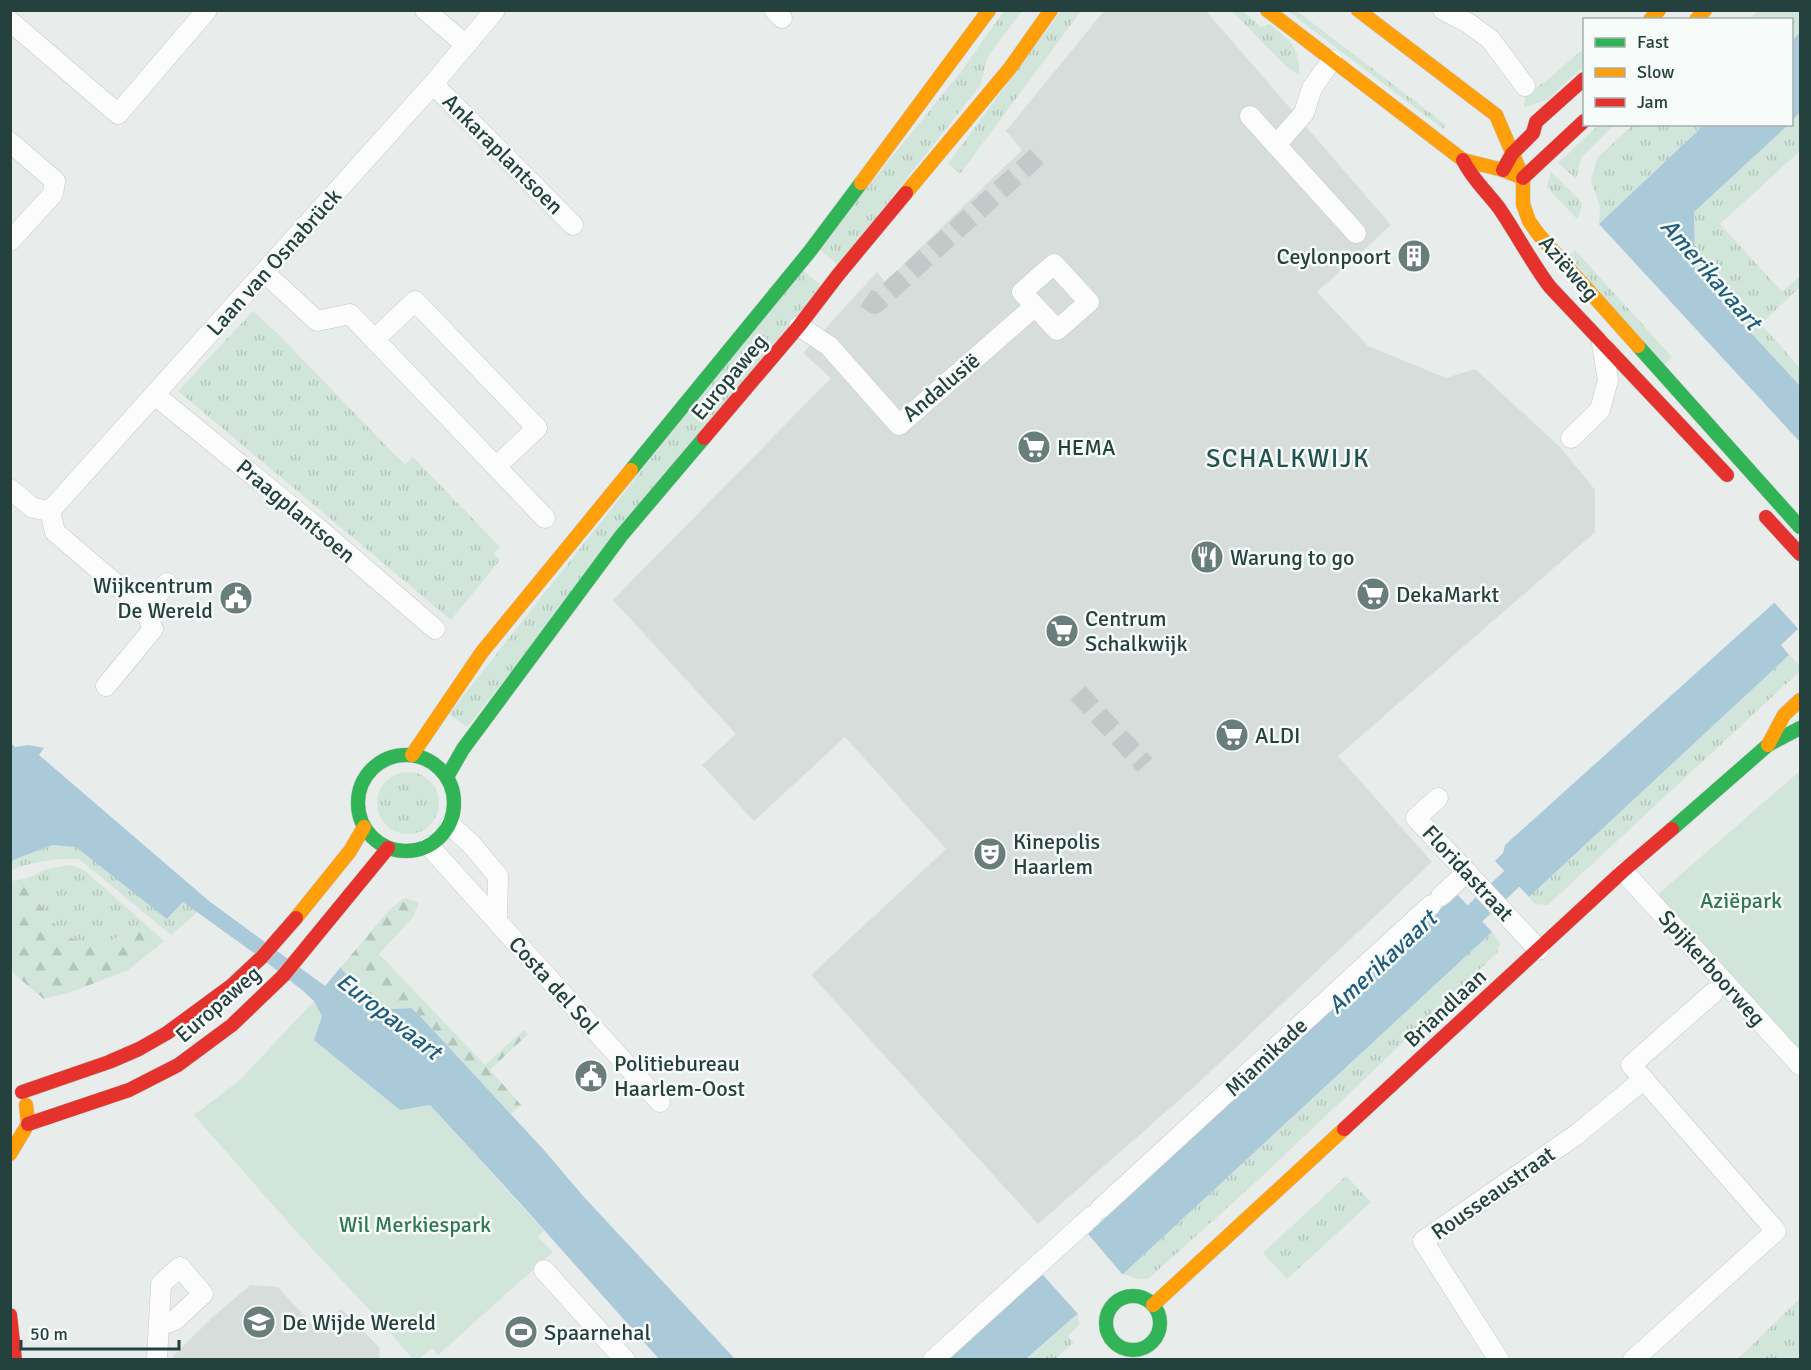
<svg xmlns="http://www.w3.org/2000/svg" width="1811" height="1370" viewBox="0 0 1811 1370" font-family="Signika,sans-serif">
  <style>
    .built { fill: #d6dddb }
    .grass { fill: url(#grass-tufts) }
    .forest { fill: url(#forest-firs) }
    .green { fill: #d1e5da }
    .water { fill: #aacada }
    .pier { fill: #e8eceb }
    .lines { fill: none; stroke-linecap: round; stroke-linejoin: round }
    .canal { stroke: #aacada; stroke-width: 22 }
    .street-tunnel { stroke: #c1cac8; stroke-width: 20; stroke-dasharray: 20 10; stroke-linecap: butt }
    .street-casing { stroke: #c5c9c8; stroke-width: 21 }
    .fast-casing { stroke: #c3cac8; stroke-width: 15 }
    .slow-casing { stroke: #c3cac8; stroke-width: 15 }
    .jam-casing { stroke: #c3cac8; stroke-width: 15 }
    .street { stroke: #fcfcfc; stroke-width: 20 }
    .fast { stroke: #30b455; stroke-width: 14 }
    .slow { stroke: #ff9f0a; stroke-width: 14 }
    .jam { stroke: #e5322d; stroke-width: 14 }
    .labels { text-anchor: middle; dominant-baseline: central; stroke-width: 5; stroke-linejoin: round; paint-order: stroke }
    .street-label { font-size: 22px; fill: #25413e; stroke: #f7fbf9 }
    .poi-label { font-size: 22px; fill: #25413e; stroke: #f7fbf9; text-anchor: start }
    .park-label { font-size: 22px; fill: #2f7757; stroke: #f7fbf9 }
    .water-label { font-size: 24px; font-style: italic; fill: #1f5d7c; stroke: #f7fbf9 }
    .quarter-label { font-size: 26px; letter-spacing: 1.5px; fill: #20534f; stroke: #f7fbf9 }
  </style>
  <defs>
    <pattern id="grass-tufts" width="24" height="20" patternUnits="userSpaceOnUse" patternTransform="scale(1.5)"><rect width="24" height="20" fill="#d1e5da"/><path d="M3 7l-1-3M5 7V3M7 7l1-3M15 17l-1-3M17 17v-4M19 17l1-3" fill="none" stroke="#b3c6bc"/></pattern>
    <pattern id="forest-firs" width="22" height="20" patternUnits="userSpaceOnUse" patternTransform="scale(1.5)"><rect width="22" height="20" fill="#d1e5da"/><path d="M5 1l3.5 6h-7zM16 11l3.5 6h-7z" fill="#b3c6bc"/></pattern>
  </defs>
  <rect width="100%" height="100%" fill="#e8eceb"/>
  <g class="built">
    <polygon points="1104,11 1206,11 1391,225 1317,292 1368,346 1446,378 1475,369 1561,448 1595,490 1595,532 1338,756 1432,862 1194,1087 1038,1224 811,975 946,849 845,737 754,821 702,765 736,734 613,600 831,378 803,353 877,272 885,282 1022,150 1006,131"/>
    <polygon points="250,1285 278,1287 315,1328 341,1309 379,1347 380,1359 171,1359 172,1357 213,1317"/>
  </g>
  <g class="grass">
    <polygon points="1004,11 1022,11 988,56 980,86 838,265 818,248 960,73"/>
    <polygon points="1061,11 1081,11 960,174 948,164"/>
    <path d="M 1232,11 L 1243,11 L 1261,27 L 1270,24 C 1290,42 1300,46 1299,75 L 1287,67 Z"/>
    <polygon points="1288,11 1297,11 1446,125 1443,129"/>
    <polygon points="1758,11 1800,11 1800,32 1792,41 1792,20 1748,20"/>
    <polygon points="1584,48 1584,66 1548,99 1524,108 1525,95 1550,78"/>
    <polygon points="1800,112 1800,151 1720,224 1782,292 1800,276 1800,287 1761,324 1800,368 1800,386 1695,272 1694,212 1788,125 1792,124 1792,121"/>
    <polygon points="1599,125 1614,125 1581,158 1576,179 1558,163"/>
    <polygon points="1633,125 1704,125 1599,224 1600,206 1591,181 1597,158"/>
    <polygon points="1551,172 1580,200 1582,207 1577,219 1547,187"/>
    <polygon points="1575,250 1672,357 1662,367 1569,255"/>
    <polygon points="801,269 821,285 467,727 449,714"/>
    <polygon points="253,311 281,337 399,459 405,464 413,457 500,547 494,554 500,560 451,620 178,391"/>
    <polygon points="1789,655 1800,666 1800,671 1548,905 1535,904 1529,897"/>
    <circle cx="408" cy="803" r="31"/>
    <path d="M 52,845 L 77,847 L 168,919 L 183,902 L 199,911 L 171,935 L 79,859 C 55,858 33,862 11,870 L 11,861 Z"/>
    <polygon points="70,865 84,870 143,922 109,942 88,943 64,936 41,906 25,879 47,869"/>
    <polygon points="1492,932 1500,943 1497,953 1257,1181 1148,1279 1138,1279 1123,1274"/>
    <polygon points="1346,1176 1371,1202 1287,1279 1263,1253"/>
    <polygon points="1800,1298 1800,1359 1738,1359"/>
    <polygon points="1078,1314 1079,1325 1068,1336 1073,1343 1055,1359 1026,1360"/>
  </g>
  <g class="forest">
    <polygon points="25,879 41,906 64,936 88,943 109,942 143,922 164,941 128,970 71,992 44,999 14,974 11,965 11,881"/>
    <polygon points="405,898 419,903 413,917 379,954 485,1065 524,1030 528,1034 490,1070 521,1105 511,1114 418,1014 411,1008 392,1009 373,1000 340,968 391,908"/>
  </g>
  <g class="green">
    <polygon points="1800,771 1800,1051 1657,895"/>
    <polygon points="314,1001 322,1016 317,1030 413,1108 430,1105 544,1231 538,1237 553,1252 438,1355 432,1348 419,1359 413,1359 380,1321 294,1229 194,1115 239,1081"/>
  </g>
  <g class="water">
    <polygon points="1800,32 1800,112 1792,121 1792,41"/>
    <polygon points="1704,125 1788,125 1694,212 1695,272 1800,386 1800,442 1599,224"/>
    <polygon points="1775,602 1800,627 1781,645 1789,655 1529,897 1495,861 1503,853 1505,845"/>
    <polygon points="11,743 15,747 28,745 44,748 39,755 209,901 325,986 340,968 373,1000 392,1009 411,1008 418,1014 544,1150 583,1196 735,1359 659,1359 520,1203 430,1105 400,1110 314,1040 322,1016 314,1001 302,990 261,958 183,902 167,919 76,847 52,845 11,861"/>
    <polygon points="1457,894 1492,932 1123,1274 1026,1359 945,1360 1051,1265 1088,1234"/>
  </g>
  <g class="pier">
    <polygon points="1800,576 1800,631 1773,601"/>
    <polygon points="1088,1234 1123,1275 1079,1315 1041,1273"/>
  </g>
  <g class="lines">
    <polyline class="canal" points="1453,934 1534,858"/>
    <g class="street-tunnel">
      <polyline points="866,298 875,304 1044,150"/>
      <polyline points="1078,693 1145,765"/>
    </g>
    <g class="street-casing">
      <g id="street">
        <polyline points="425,10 466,45"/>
        <polyline points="774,10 782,18"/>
        <polyline points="1443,10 1468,23 1490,39 1525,86"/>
        <polyline points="10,21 118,114 207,10"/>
        <polyline points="433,84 573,225"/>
        <polyline points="1250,116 1356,233"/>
        <polyline points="10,142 55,181 53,194 10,241"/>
        <polyline points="1276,145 1304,113 1312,88 1332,60"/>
        <polyline points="265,273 317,321 350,314 545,518"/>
        <polyline points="799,326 829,346 899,425 1035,306 1057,330 1089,302 1054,264 1022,292 1035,306"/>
        <polyline points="375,339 415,301 537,428 497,466"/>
        <polyline points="155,395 320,530 435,629"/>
        <polyline points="1571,438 1600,410 1608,380 1602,344"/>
        <polyline points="10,489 33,508 50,511"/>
        <polyline points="50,511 433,84 495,10"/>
        <polyline points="50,511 55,532 145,609 153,629 106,686"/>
        <polyline points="145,609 167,583"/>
        <polyline points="1438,798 1416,818 1539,950"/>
        <polyline points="450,825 471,844 498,876 497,921"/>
        <polyline points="429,846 660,1102"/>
        <polyline points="1623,871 1800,1065"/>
        <polyline points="1441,896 1467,872"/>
        <polyline points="1100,1209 1431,905"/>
        <polyline points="544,1270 625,1360"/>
        <polyline points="157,1360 161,1284 180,1267 203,1294 175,1320 159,1326"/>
        <polyline points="933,1360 1092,1216"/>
        <polyline points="1499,1360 1423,1241 1576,1135 1644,1079"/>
        <polyline points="1633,1360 1776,1231 1631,1065 1713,993"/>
      </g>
    </g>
    <g class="fast-casing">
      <g id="fast">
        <polyline points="1638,346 1800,527"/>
        <polyline points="631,470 810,251 861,183"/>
        <circle cx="406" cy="803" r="48"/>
        <polyline points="447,777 463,749 621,536 704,438"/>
        <polyline points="1672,829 1768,745 1800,728"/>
        <circle cx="1133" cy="1323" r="27"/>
      </g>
    </g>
    <g class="slow-casing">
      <g id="slow">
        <polyline points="1267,10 1463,160 1503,170 1523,178"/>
        <polyline points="1358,10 1496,115 1523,178 1523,204 1529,221 1539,235 1638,346"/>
        <polyline points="1650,20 1659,10"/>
        <polyline points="1696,20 1705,10"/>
        <polyline points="861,183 989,10"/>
        <polyline points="906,193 1010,68 1051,10"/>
        <polyline points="1768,745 1784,715 1800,700"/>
        <polyline points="412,755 482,652 631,470"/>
        <polyline points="296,918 350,851 364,827"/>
        <polyline points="10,1154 28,1124 26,1105"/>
        <polyline points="1153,1305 1344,1129"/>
      </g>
    </g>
    <g class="jam-casing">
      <g id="jam">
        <path d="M 1463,160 C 1472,179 1487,192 1499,208 C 1517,234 1531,262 1550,287 L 1727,475"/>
        <polyline points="1503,170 1512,154 1533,133 1536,122 1584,79"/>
        <polyline points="1523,178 1584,121"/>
        <polyline points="704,438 799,326 838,275 906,193"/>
        <polyline points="1766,517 1800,554"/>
        <polyline points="22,1092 109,1062 139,1049 167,1033 231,986 261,958 296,918"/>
        <polyline points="28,1124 129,1090 178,1065 232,1025 283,976 388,848"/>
        <polyline points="1344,1129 1623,871 1672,829"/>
        <polyline points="10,1315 15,1360"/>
      </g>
    </g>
    <use href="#street" class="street"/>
    <use href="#fast" class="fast"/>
    <use href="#slow" class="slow"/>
    <use href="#jam" class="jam"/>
  </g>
  <defs>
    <g id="building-disc" transform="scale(1.725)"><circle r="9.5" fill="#697d7b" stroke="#f7fbf9"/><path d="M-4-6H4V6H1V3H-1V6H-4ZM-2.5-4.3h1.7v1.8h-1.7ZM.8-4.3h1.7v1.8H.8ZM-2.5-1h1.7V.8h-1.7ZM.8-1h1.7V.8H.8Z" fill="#fff"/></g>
    <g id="supermarket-disc" transform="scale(1.725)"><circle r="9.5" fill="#697d7b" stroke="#f7fbf9"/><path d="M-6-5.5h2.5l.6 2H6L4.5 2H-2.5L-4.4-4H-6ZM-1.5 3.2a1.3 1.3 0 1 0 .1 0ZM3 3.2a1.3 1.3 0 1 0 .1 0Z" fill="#fff"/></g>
    <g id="restaurant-disc" transform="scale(1.725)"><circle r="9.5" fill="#697d7b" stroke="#f7fbf9"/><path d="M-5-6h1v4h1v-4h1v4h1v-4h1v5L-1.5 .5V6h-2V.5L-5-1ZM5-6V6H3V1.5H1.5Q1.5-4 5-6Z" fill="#fff"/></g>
    <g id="civic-disc" transform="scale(1.725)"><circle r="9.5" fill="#697d7b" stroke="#f7fbf9"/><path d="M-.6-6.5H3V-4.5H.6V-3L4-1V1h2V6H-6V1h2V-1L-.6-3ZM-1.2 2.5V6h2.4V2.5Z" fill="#fff"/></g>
    <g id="theatre-disc" transform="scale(1.725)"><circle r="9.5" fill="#697d7b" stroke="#f7fbf9"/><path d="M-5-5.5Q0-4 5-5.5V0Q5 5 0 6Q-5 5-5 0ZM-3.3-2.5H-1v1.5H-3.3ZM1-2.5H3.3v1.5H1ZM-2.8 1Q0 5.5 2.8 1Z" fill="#fff"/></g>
    <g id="school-disc" transform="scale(1.725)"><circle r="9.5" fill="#697d7b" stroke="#f7fbf9"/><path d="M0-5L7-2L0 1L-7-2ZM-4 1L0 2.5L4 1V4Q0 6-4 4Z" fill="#fff"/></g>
    <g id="stadium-disc" transform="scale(1.725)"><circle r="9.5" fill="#697d7b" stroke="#f7fbf9"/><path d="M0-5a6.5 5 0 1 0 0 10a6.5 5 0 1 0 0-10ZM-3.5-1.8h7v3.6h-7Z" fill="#fff"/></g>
  </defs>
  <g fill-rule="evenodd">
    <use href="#building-disc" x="1414" y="256"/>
    <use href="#supermarket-disc" x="1034" y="447"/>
    <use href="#restaurant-disc" x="1207" y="557"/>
    <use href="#supermarket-disc" x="1373" y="594"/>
    <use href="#civic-disc" x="236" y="598"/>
    <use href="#supermarket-disc" x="1062" y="631"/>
    <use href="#supermarket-disc" x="1232" y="735"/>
    <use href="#theatre-disc" x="990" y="854"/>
    <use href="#civic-disc" x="591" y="1076"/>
    <use href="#school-disc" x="259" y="1322"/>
    <use href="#stadium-disc" x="521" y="1332"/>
  </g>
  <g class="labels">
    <g class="street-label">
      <text transform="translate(503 154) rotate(45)">Ankaraplantsoen</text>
      <text transform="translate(274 262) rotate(-48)">Laan van Osnabrück</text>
      <text transform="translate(1569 268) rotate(49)">Aziëweg</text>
      <text transform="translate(729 377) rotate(-50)">Europaweg</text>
      <text transform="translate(941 387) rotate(-40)">Andalusië</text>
      <text transform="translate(296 511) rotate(40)">Praagplantsoen</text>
      <text transform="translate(1468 873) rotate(47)">Floridastraat</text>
      <text transform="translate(1712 968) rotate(48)">Spijkerboorweg</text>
      <text transform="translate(554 985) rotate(48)">Costa del Sol</text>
      <text transform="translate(218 1004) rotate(-41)">Europaweg</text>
      <text transform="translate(1445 1008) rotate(-43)">Briandlaan</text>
      <text transform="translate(1266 1057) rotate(-43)">Miamikade</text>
      <text transform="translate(1493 1193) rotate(-35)">Rousseaustraat</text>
    </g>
    <g class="poi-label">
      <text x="1391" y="256" text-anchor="end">Ceylonpoort</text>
      <text x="1057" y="447">HEMA</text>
      <text x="1230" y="557">Warung to go</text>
      <text x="213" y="585" text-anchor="end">Wijkcentrum<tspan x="213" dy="25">De Wereld</tspan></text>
      <text x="1396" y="594">DekaMarkt</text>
      <text x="1085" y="618">Centrum<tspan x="1085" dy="25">Schalkwijk</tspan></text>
      <text x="1255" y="735">ALDI</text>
      <text x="1013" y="841">Kinepolis<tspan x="1013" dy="25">Haarlem</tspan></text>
      <text x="614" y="1063">Politiebureau<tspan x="614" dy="25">Haarlem-Oost</tspan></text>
      <text x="282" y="1322">De Wijde Wereld</text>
      <text x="544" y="1332">Spaarnehal</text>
    </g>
    <g class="park-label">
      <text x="1741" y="900">Aziëpark</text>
      <text x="415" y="1224">Wil Merkiespark</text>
    </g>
    <g class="water-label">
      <text transform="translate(1711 274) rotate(49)">Amerikavaart</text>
      <text transform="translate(1382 962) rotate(-43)">Amerikavaart</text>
      <text transform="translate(389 1016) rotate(38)">Europavaart</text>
    </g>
    <g class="quarter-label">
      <text x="1288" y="459">SCHALKWIJK</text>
    </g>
  </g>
  <rect width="1811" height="1370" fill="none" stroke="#25413e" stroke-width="24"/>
  <rect x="1583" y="18" width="210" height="108" fill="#f7fbf9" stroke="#a3b1ae" stroke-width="1.5"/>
  <rect x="1595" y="38" width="30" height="9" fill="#30b455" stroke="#a3b1ae" stroke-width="1.5"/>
  <text x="1637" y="48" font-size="18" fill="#25413e">Fast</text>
  <rect x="1595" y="68" width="30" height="9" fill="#ff9f0a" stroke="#a3b1ae" stroke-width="1.5"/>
  <text x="1637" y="78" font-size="18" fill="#25413e">Slow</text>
  <rect x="1595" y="98" width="30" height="9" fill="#e5322d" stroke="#a3b1ae" stroke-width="1.5"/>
  <text x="1637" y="108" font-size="18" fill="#25413e">Jam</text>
  <path d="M21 1340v9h158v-9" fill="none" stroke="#25413e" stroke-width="3"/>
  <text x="30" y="1340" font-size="18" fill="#25413e" stroke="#f7fbf9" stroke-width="4.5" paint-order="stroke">50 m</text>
</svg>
